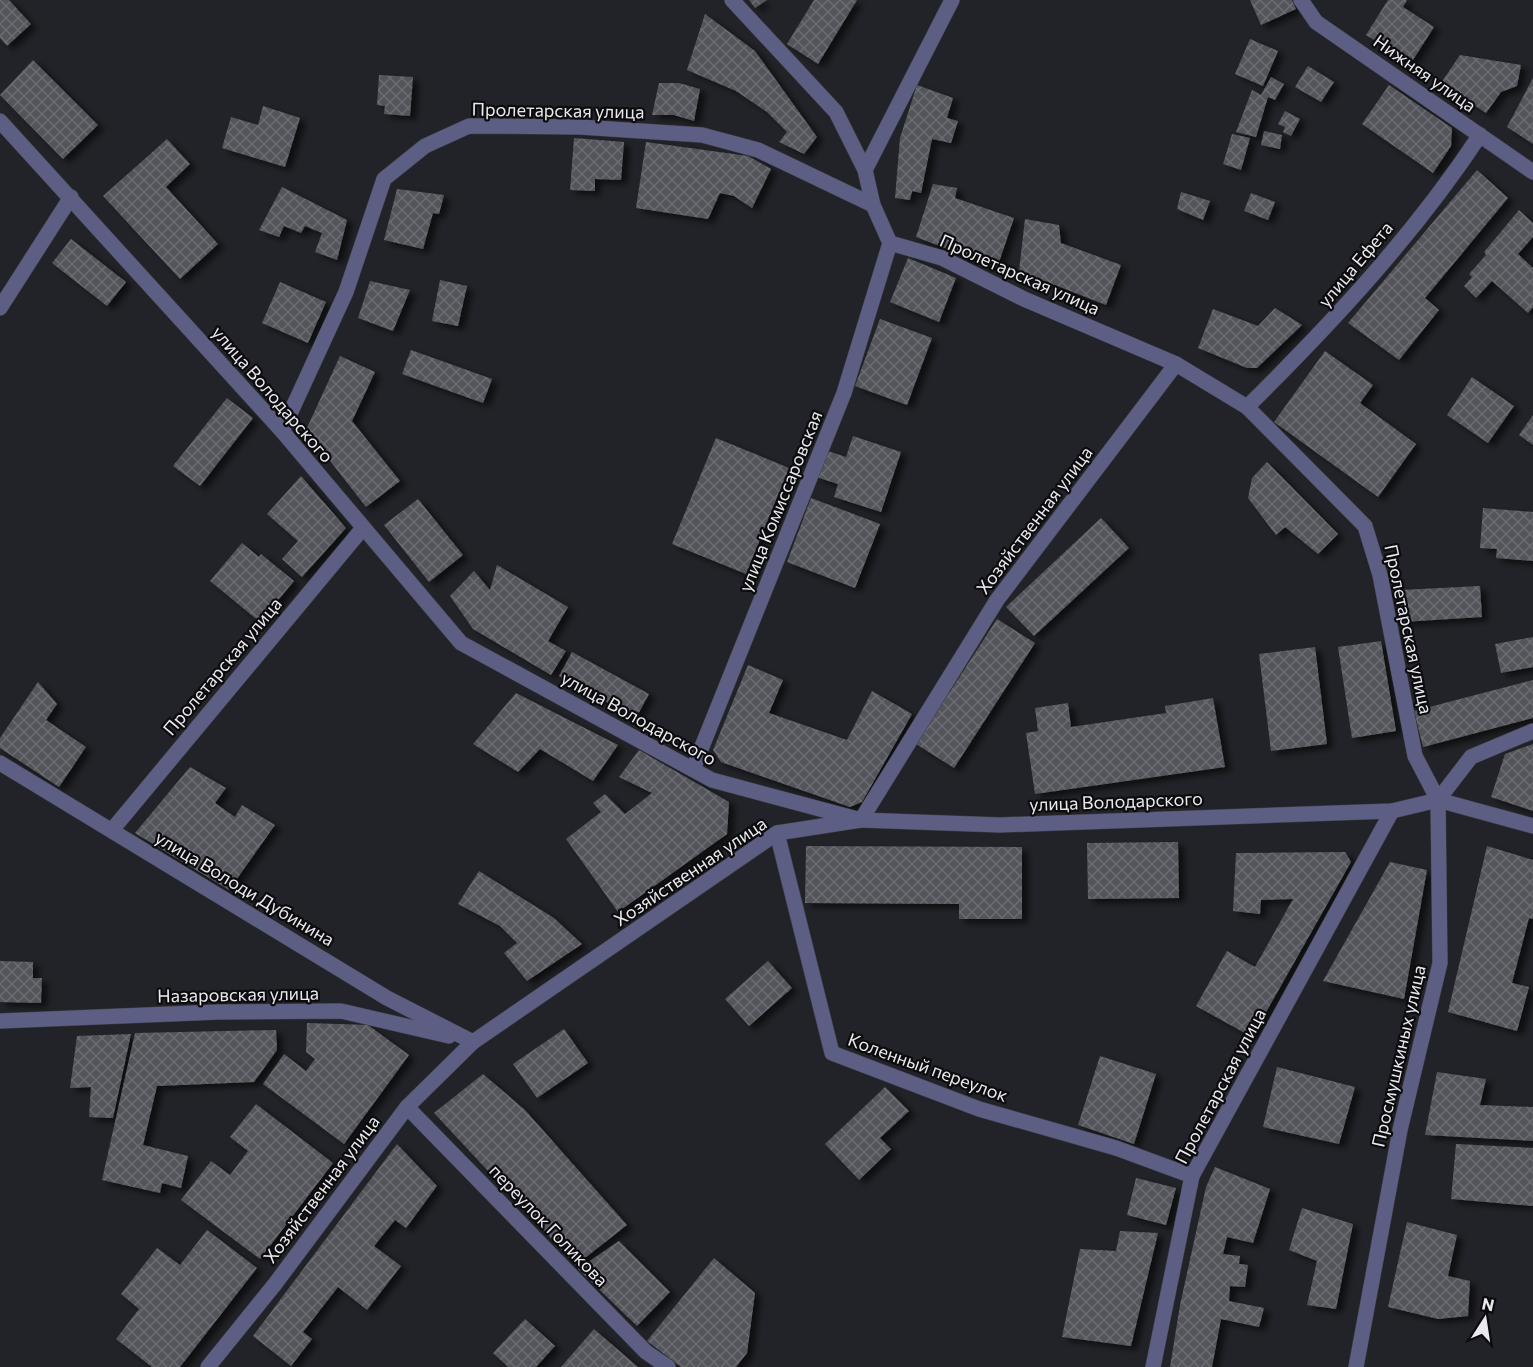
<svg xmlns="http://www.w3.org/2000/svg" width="1533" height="1367" viewBox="0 0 1533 1367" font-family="Commissioner,sans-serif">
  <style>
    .building { fill: url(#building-cross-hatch); filter: url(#shadow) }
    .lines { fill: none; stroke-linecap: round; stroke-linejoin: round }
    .minor-casing { stroke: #3e3f44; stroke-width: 16 }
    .minor { stroke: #5c5e83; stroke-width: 15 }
    .labels { text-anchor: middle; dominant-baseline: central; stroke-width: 4.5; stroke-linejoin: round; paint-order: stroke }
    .street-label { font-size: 18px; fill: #eaeaee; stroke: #0c0c0f }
  </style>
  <defs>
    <pattern id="building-cross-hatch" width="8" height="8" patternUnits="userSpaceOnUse" patternTransform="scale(1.5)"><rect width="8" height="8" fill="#53545a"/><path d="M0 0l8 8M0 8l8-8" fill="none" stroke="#6c6d72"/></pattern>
    <filter id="shadow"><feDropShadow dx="6" dy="4" stdDeviation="3" flood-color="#0009"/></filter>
  </defs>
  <rect width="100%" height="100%" fill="#222328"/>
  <g class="building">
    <polygon points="0,0 9,0 31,24 7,46 0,38"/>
    <polygon points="749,0 767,0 755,8"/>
    <polygon points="814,0 857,0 818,64 787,44"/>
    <polygon points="1250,0 1292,0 1296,9 1261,25"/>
    <polygon points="1388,0 1407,0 1403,7 1434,27 1411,63 1366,35"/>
    <polygon points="705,14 755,51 817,137 804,154 779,142 787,132 767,112 736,91 687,70"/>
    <polygon points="1250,39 1278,51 1263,86 1235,74"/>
    <polygon points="1460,55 1521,65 1517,86 1501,92 1486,113 1441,83"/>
    <polygon points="33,60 98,125 63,159 0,95"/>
    <polygon points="1308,66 1334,82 1321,102 1295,87"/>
    <polygon points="379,75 413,77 410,116 384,114 385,106 377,105"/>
    <polygon points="1271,77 1284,84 1275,100 1268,97 1256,137 1236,132 1252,90 1261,95"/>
    <polygon points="1533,78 1533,144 1507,127"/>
    <polygon points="659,83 679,83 700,89 694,121 674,115 652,115"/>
    <polygon points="917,85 953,98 947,118 958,121 951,143 932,139 921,193 912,191 910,200 895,198 900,138"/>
    <polygon points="1389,85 1452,128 1451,146 1433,173 1362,124"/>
    <polygon points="263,106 300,118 285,167 222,148 231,117 258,125"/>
    <polygon points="1285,111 1300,119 1291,136 1283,132 1285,127 1278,124"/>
    <polygon points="1264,131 1282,135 1280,149 1261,145"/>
    <polygon points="1232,134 1250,138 1241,170 1223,164"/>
    <polygon points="574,138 624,142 621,180 595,179 595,191 570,190"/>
    <polygon points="167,139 190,164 166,187 218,244 180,279 103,196"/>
    <polygon points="646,142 748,156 771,169 752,208 734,196 720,193 708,219 636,208"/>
    <polygon points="1477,170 1508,198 1425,298 1439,310 1399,360 1348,323"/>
    <polygon points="933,184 957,188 955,198 1014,218 997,268 916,237"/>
    <polygon points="282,187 347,220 337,260 315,252 322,233 305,226 301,233 284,226 279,237 259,230"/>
    <polygon points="397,189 444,195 439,214 433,213 423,249 384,240"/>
    <polygon points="1181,192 1210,201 1203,220 1177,209"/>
    <polygon points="1251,193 1275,202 1268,220 1244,211"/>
    <polygon points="1519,210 1533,223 1533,237 1518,254 1533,268 1533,307 1528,313 1492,281 1476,298 1464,286 1472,277 1469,274 1486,255 1484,252"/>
    <polygon points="1025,219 1059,225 1061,243 1121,265 1106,305 1019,271"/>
    <polygon points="71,239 126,282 107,306 52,263"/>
    <polygon points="908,258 956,278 939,322 890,302"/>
    <polygon points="440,280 467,286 458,326 432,321"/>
    <polygon points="370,281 410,290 393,331 358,318"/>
    <polygon points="280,282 326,302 308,343 262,323"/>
    <polygon points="1275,308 1302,325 1257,368 1247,368 1198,348 1213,309 1258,326"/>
    <polygon points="880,319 932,338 907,405 855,386"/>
    <polygon points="411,350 492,379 483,403 402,374"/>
    <polygon points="1325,351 1373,385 1360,403 1416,444 1378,497 1274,422"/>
    <polygon points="340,356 375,372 352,421 400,481 366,507 306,430"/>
    <polygon points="1472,377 1514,406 1488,443 1447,415"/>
    <polygon points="227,398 253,418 200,486 173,466"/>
    <polygon points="1533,415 1533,445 1519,435"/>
    <polygon points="853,436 901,452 881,512 834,497 838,484 816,477 825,450 846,457"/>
    <polygon points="716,438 789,468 746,574 672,544"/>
    <polygon points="1267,462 1338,534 1318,554 1285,527 1276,535 1248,498 1252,478"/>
    <polygon points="301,476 346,528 302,577 282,559 298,541 267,514"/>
    <polygon points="811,498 880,524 855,588 787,562"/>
    <polygon points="418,499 463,555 429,582 384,525"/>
    <polygon points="1483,508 1533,512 1533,561 1496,558 1497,549 1480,548"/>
    <polygon points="1101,518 1129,548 1034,636 1006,607"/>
    <polygon points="242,543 259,557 261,554 294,581 260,622 210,581"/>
    <polygon points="497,565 568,607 548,641 566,651 551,675 473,629 450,596 474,571 490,590"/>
    <polygon points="1480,586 1482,617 1402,622 1400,590"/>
    <polygon points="997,619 1035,643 954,768 916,744"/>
    <polygon points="1533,637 1533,667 1501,673 1495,644"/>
    <polygon points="1381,641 1396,731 1352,738 1338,647"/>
    <polygon points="1315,647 1327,744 1271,751 1259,654"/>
    <polygon points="572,652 649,694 636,718 559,676"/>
    <polygon points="748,665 783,680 769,713 847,740 872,691 912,714 862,802 850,807 721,762 713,750"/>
    <polygon points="1533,680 1533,718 1423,747 1414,711"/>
    <polygon points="38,682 57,704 46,720 86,747 59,787 0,748 0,738"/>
    <polygon points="516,693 618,745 593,781 540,749 518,772 473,744"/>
    <polygon points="1213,698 1225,767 1035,794 1026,733 1038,731 1035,708 1068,703 1071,727 1166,713 1165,706"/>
    <polygon points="1533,744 1533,811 1491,797 1505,754"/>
    <polygon points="639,750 729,802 727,834 618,912 566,839 601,812 593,803 605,794 625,814 652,793 619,777"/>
    <polygon points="190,767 226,788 215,803 235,817 242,805 275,825 229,890 135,833"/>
    <polygon points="1178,842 1179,898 1088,899 1087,843"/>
    <polygon points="806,846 1022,847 1022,919 959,919 959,904 805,903"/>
    <polygon points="1487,846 1533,860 1533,919 1529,918 1512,983 1529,987 1517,1031 1448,1012"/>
    <polygon points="1345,852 1351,862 1252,1037 1196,1006 1227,951 1255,967 1293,899 1261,900 1260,914 1233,911 1236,853"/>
    <polygon points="1390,862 1427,870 1404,999 1323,981"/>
    <polygon points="479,871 554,918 582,944 527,981 504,953 517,943 500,926 458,904"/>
    <polygon points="0,961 33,962 33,978 42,978 41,1003 0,1002"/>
    <polygon points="768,961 792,988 749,1026 725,999"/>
    <polygon points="307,1023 368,1025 409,1055 344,1144 263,1084 284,1054 306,1071 315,1059 306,1052"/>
    <polygon points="564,1029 588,1063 537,1098 513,1064"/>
    <polygon points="276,1030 277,1050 254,1082 157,1086 143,1145 188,1156 181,1188 162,1183 160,1193 102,1180 135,1033"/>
    <polygon points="131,1034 113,1118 89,1117 91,1087 70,1088 77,1036"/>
    <polygon points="1100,1056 1156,1074 1134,1144 1078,1125"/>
    <polygon points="1277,1067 1355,1087 1339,1144 1263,1127"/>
    <polygon points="1437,1072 1486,1079 1480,1105 1533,1107 1533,1141 1425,1135"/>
    <polygon points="483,1074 525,1110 627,1225 576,1265 434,1113"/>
    <polygon points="885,1087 909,1111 880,1138 891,1149 859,1180 825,1144"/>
    <polygon points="256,1104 333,1163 260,1259 181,1200 211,1161 230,1175 248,1151 230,1137"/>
    <polygon points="397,1144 437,1186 406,1228 395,1220 374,1246 401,1266 367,1310 338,1287 303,1332 312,1339 291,1366 253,1336"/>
    <polygon points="1456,1144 1533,1148 1533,1206 1451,1199"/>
    <polygon points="1215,1167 1270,1189 1253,1243 1227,1237 1223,1254 1240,1256 1239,1264 1248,1265 1245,1287 1230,1286 1229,1301 1264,1308 1259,1327 1221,1319 1212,1367 1170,1367 1180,1305 1206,1187"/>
    <polygon points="1136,1178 1176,1188 1166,1225 1127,1215"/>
    <polygon points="1302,1208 1353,1224 1336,1309 1307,1305 1317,1261 1289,1250"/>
    <polygon points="1407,1222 1457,1235 1448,1276 1470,1281 1468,1316 1438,1319 1388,1307"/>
    <polygon points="207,1230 257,1268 180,1367 152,1367 116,1339 139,1309 121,1294 157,1248 180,1265"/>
    <polygon points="1120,1231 1158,1233 1131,1346 1062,1337 1080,1249 1116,1251"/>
    <polygon points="619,1241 670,1292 637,1326 578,1269"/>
    <polygon points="714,1258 755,1293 747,1353 736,1367 681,1367 647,1341"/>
    <polygon points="525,1319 555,1346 536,1367 508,1367 493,1353"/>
    <polygon points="594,1329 638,1367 561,1367"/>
  </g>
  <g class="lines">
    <g class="minor-casing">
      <g id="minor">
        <polyline points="732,0 836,112 865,170 873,205"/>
        <polyline points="1301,0 1316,22 1533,172"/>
        <polyline points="0,121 282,431 461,643 712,780 861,820 1000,825 1392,811 1438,800 1533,826"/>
        <polyline points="865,170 952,0"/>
        <polyline points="0,308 71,197"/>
        <path d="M 1247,407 C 1332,323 1414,235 1480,135"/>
        <polyline points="282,431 346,292 384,179 425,146 469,126 580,127 702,135 758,150 873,205 890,243 942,258 1024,299 1176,364 1247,407 1365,526 1380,575 1415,756 1438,800"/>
        <polyline points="0,763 387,998 473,1042"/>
        <polyline points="693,769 844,393 890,243"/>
        <polyline points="112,830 363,528"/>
        <polyline points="777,833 832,1053 979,1109 1116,1148 1192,1176"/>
        <polyline points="0,1021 219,1012 341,1011 449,1036"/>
        <polyline points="407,1107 646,1352 668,1367"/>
        <polyline points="208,1367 275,1284 407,1107 473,1042 777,833 861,820 997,600 1176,364"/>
        <polyline points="1153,1367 1192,1176 1392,811"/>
        <polyline points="1356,1367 1400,1130 1440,963 1438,800 1471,757 1533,731"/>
      </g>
    </g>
    <use href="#minor" class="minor"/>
  </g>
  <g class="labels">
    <g class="street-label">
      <text transform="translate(1425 73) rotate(35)">Нижняя улица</text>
      <text transform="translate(558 110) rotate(1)">Пролетарская улица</text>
      <text transform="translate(1355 264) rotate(-50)">улица Ефета</text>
      <text transform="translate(1020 274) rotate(24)">Пролетарская улица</text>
      <text transform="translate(273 394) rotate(49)">улица Володарского</text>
      <text transform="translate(780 501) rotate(-68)">улица Комиссаровская</text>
      <text transform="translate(1034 520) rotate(-53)">Хозяйственная улица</text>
      <text transform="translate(1409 629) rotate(78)">Пролетарская улица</text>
      <text transform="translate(222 666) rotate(-50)">Пролетарская улица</text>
      <text transform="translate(639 718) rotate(29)">улица Володарского</text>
      <text transform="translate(1116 801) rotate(-2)">улица Володарского</text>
      <text transform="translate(690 871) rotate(-34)">Хозяйственная улица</text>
      <text transform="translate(245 888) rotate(31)">улица Володи Дубинина</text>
      <text transform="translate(238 994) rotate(-1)">Назаровская улица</text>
      <text transform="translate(1398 1056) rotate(-77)">Просмушкиных улица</text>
      <text transform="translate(928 1067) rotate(20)">Коленный переулок</text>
      <text transform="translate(1220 1086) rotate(-62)">Пролетарская улица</text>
      <text transform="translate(321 1189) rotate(-53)">Хозяйственная улица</text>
      <text transform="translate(549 1225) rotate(46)">переулок Голикова</text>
    </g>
  </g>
  <g transform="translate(1485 1319) rotate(12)" stroke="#0c0c0f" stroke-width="4.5" paint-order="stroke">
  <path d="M0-4.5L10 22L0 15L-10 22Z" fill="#eaeaee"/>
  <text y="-9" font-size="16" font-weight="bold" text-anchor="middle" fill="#eaeaee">N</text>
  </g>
</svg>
